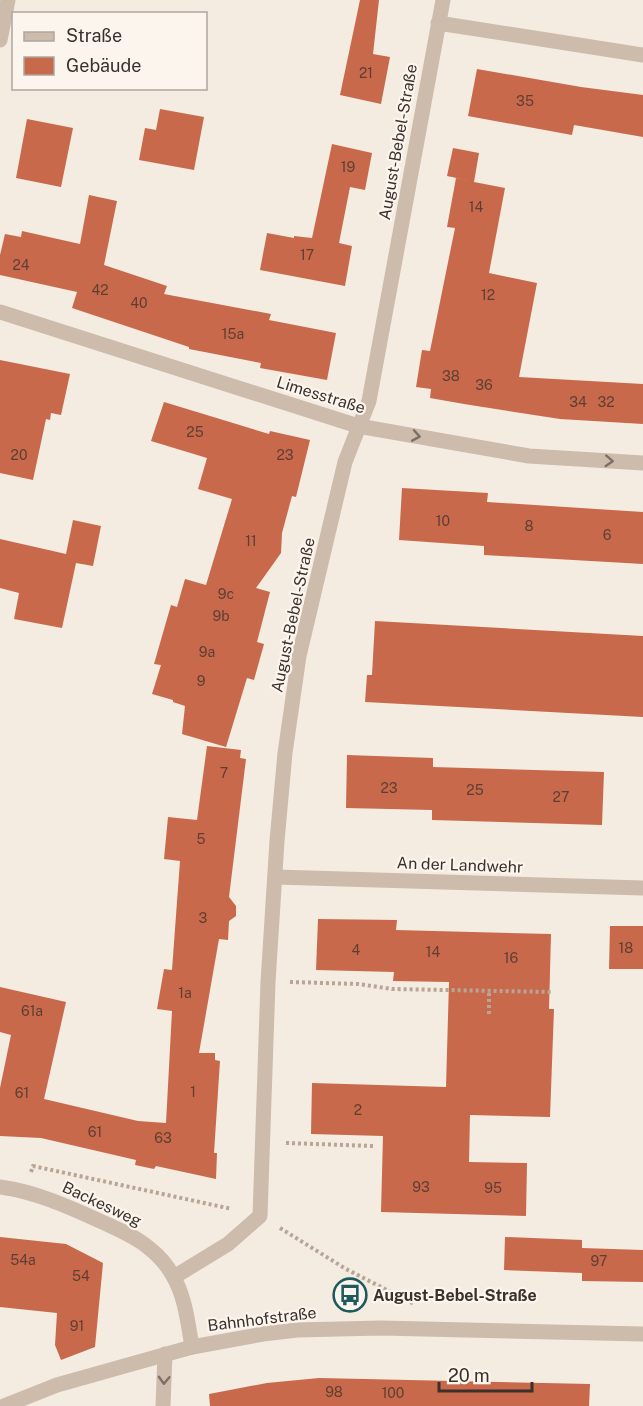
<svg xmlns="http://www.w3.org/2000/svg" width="643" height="1406" viewBox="0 0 643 1406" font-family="'Public Sans',sans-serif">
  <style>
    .building { fill: #c8694b }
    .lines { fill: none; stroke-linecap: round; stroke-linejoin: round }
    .path { stroke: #b9a596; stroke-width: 4; stroke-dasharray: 3 3; stroke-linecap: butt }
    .minor { stroke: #cdbbac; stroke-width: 15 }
    .tertiary { stroke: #cdbbac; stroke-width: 15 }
    .oneway { stroke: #7d6f65 }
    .labels { text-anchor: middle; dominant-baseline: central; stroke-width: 4.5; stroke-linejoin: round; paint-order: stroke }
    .number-label { font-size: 14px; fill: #5e3e33 }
    .street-label { font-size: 16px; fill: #3b302b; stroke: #fbf5ee }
    .poi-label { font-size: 16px; font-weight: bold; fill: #3b302b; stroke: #fbf5ee; text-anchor: start }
  </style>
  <rect width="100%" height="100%" fill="#f4ebe1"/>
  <g class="building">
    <polygon points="360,0 379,0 373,54 390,57 381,104 340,95"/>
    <polygon points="477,69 581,87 643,95 643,137 574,125 572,135 468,116"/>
    <polygon points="160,109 204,117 194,170 139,160 145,128 156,130"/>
    <polygon points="27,119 73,128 61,187 16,178"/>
    <polygon points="332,144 372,153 365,190 350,187 339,243 352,246 345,286 260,270 267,233 294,238 294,236 312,238"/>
    <polygon points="453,148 479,153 474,182 505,188 489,273 537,283 519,377 643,384 643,424 560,419 464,404 430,398 431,389 416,387 422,350 430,351 455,228 447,227 456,178 471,181 447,176"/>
    <polygon points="89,195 117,201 104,265 167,286 164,294 271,314 269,320 336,333 327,380 260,368 261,363 189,349 189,347 72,308 77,292 0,275 0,255 5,234 21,237 22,231 80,244"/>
    <polygon points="0,360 70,374 61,415 51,413 50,420 46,419 33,480 0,473"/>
    <polygon points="164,402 269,434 270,431 310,440 296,497 292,496 282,533 281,553 256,588 270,592 257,642 264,644 254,680 247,678 226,747 182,734 185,706 173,702 173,700 152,694 161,665 154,664 171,605 177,607 185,579 206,585 232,499 198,489 207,458 151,441"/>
    <polygon points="402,488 488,493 487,502 643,512 643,564 484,555 484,546 399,540"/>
    <polygon points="73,520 101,526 93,566 76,563 62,628 14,619 19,593 0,588 0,539 66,554"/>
    <polygon points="375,621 643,636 643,717 365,702 367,675 372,675"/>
    <polygon points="207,746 241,750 240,758 246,759 229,897 236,906 236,916 229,921 228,940 219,939 199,1053 215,1053 215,1060 220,1061 214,1153 217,1153 216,1179 156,1166 154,1169 135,1165 136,1160 41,1138 0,1136 0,1088 11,1035 0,1032 0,987 66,1002 44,1099 138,1121 166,1123 172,1011 157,1009 164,969 172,970 180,861 164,859 168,817 197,820"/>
    <polygon points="347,755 433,758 433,767 604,772 602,825 432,820 432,810 346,808"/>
    <polygon points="318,919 397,920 396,930 551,934 549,1009 554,1009 550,1117 470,1115 469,1162 527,1163 526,1216 381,1212 383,1136 311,1134 312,1083 446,1087 449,982 393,981 394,972 316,970"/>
    <polygon points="610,926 643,926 643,969 609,969"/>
    <polygon points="0,1237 66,1244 103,1263 95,1347 61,1360 55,1345 57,1313 0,1307"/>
    <polygon points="505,1237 582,1240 582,1248 643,1250 643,1282 582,1281 582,1273 504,1270"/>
    <polygon points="319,1378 590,1384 589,1406 210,1406 209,1394 267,1383"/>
  </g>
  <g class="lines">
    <g class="path">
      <polyline points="290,982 358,984 392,989 553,992"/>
      <polyline points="489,1014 489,991"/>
      <polyline points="286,1143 373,1146"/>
      <polyline points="31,1172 33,1166 232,1209"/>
      <polyline points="280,1228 346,1269 414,1304"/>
    </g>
    <g class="minor">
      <polyline points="438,23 643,55"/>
      <polyline points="0,40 8,0"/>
      <polyline points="0,312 358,426 529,456 643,463"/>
      <polyline points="276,877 643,888"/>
      <polyline points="174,1277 228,1244 260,1216 268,982 277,841 285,753 299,656 345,462 369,401 443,0"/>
      <polyline points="163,1406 165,1354"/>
    </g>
    <g class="tertiary">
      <path d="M 0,1187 C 36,1192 67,1206 100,1221 C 117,1229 135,1236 149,1248 C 158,1255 167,1265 173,1276 C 185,1296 188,1323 192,1347"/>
      <polyline points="4,1406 57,1385 192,1347 263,1334 297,1330 381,1328 643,1334"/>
    </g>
  </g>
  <defs><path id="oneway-chevron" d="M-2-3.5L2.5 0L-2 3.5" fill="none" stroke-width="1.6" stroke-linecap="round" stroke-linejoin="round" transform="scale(1.5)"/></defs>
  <g class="oneway">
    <use href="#oneway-chevron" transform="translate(416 436) rotate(10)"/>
    <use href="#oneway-chevron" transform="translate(609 461) rotate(3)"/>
    <use href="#oneway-chevron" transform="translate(164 1380) rotate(92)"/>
  </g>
  <defs>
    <g id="bus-ring" transform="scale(1.725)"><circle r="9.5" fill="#fbf5ee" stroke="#1f5a5e" stroke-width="1.5"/><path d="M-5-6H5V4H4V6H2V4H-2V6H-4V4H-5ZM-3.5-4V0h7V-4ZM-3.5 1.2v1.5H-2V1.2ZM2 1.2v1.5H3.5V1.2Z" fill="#1f5a5e"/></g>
  </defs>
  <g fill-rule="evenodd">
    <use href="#bus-ring" x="350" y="1295"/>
  </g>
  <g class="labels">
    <g class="number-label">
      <text x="366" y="73">21</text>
      <text x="525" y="101">35</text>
      <text x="348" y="167">19</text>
      <text x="476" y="207">14</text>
      <text x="307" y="255">17</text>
      <text x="21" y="265">24</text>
      <text x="100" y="290">42</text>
      <text x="488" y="295">12</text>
      <text x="139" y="303">40</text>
      <text x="233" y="334">15a</text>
      <text x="451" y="376">38</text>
      <text x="484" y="385">36</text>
      <text x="578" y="402">34</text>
      <text x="606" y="402">32</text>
      <text x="195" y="432">25</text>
      <text x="19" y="455">20</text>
      <text x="285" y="455">23</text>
      <text x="443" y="521">10</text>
      <text x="529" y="526">8</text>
      <text x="607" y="535">6</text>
      <text x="251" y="541">11</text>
      <text x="226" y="594">9c</text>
      <text x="221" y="616">9b</text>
      <text x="207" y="652">9a</text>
      <text x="201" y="681">9</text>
      <text x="224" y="773">7</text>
      <text x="389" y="788">23</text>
      <text x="475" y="790">25</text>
      <text x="561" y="797">27</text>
      <text x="201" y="839">5</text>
      <text x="203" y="918">3</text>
      <text x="626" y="948">18</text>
      <text x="356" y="950">4</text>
      <text x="433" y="952">14</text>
      <text x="511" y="958">16</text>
      <text x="185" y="993">1a</text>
      <text x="32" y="1011">61a</text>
      <text x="193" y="1092">1</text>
      <text x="22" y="1093">61</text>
      <text x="358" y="1110">2</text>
      <text x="95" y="1132">61</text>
      <text x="163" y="1138">63</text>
      <text x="421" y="1187">93</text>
      <text x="493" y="1188">95</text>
      <text x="23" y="1260">54a</text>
      <text x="599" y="1261">97</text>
      <text x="81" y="1276">54</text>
      <text x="77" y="1326">91</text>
      <text x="334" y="1392">98</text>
      <text x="393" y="1393">100</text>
    </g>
    <g class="street-label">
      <text transform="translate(398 142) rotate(-80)">August-Bebel-Straße</text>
      <text transform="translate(321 395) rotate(17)">Limesstraße</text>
      <text transform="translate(293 615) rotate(-78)">August-Bebel-Straße</text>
      <text transform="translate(460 865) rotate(2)">An der Landwehr</text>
      <text transform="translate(102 1204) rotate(25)">Backesweg</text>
      <text transform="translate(262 1319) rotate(-7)">Bahnhofstraße</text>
    </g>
    <g class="poi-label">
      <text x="373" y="1295">August-Bebel-Straße</text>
    </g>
  </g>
  <rect x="12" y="12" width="195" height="78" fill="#fbf5ee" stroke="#aea6a0" stroke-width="1.5"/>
  <rect x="24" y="32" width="30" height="9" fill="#cdbbac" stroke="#aea6a0" stroke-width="1.5"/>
  <text x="66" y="42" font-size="18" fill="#3b302b">Straße</text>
  <rect x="24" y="57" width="30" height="18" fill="#c8694b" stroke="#aea6a0" stroke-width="1.5"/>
  <text x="66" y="72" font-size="18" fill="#3b302b">Gebäude</text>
  <path d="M439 1382v9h93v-9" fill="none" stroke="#3b302b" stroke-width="3"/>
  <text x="448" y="1382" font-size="18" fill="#3b302b" stroke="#fbf5ee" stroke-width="4.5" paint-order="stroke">20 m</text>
</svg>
